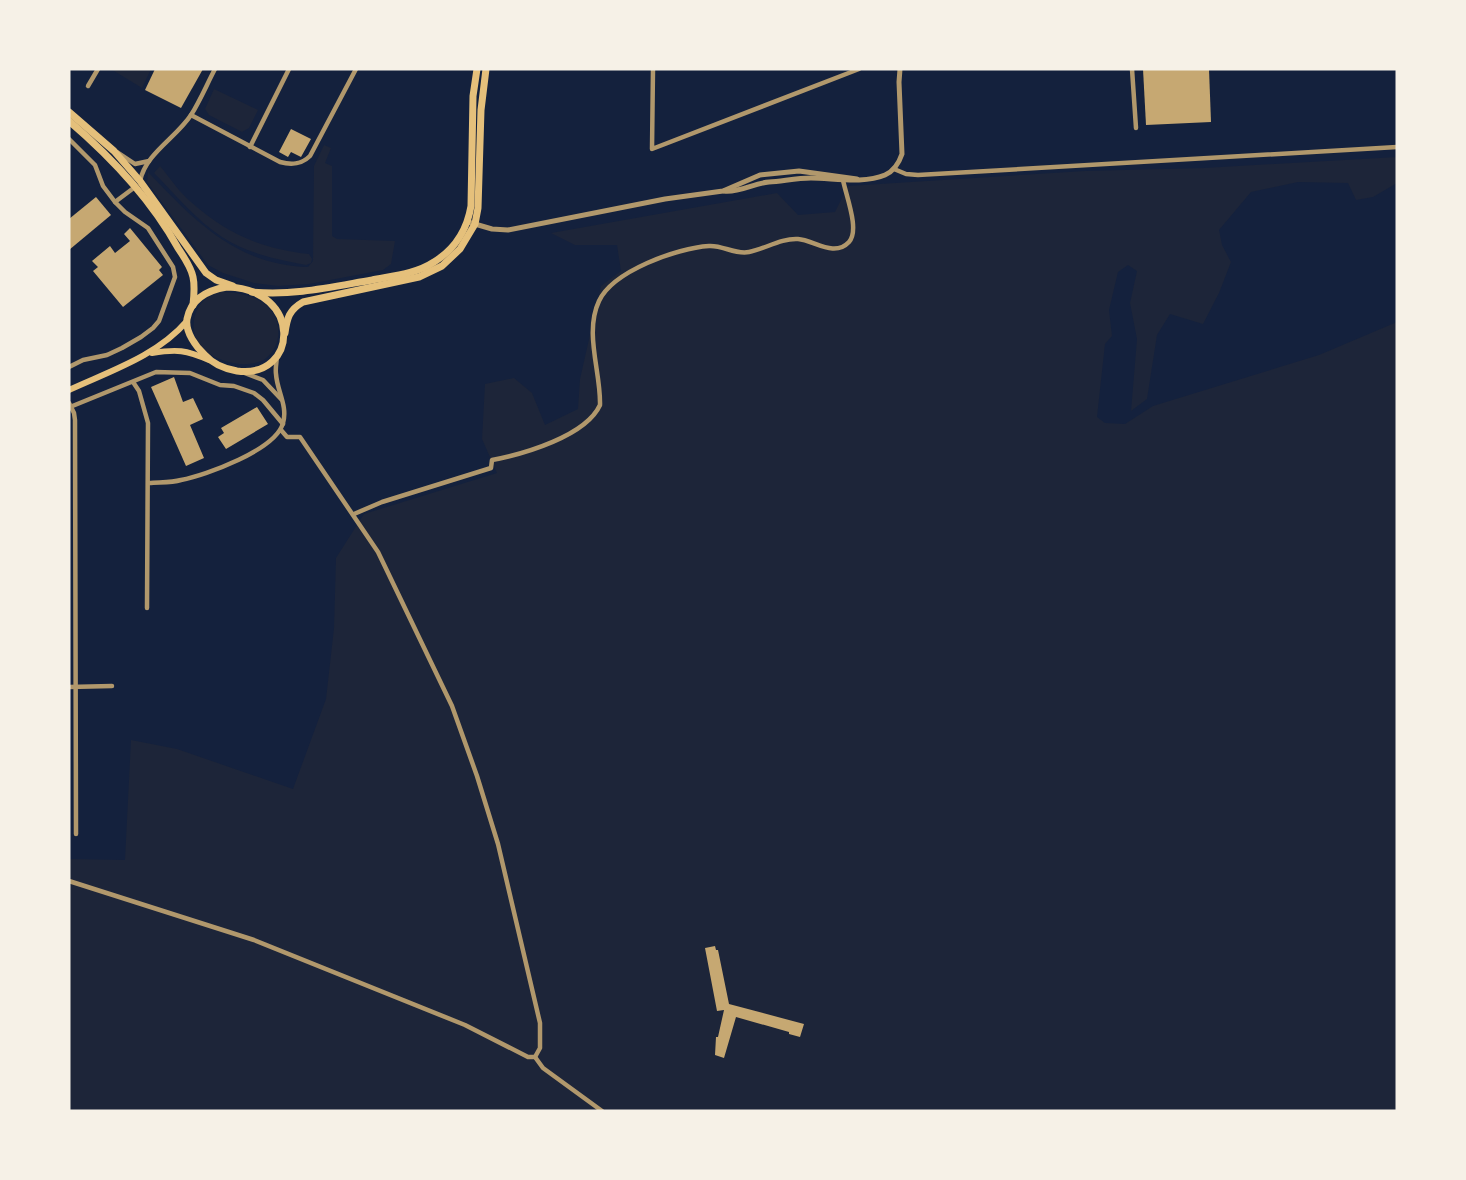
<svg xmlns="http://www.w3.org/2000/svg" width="1466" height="1180" viewBox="0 0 1466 1180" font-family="Manrope,sans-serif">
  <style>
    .green { fill: #1d2539 }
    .building { fill: #c6a872 }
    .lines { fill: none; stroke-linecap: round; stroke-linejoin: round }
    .minor { stroke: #b1986c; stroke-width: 4.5 }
    .tertiary { stroke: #b1986c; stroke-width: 5 }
    .secondary { stroke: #e5c07b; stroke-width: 6 }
    .primary { stroke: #e5c07b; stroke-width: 7 }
  </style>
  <rect width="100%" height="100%" fill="#14213d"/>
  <g class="green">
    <polygon points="111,69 151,69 142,88"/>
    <polygon points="214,89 258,110 249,128 242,132 209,115 205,109"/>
    <path d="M 324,145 L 331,148 L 325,163 L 332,166 L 332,236 L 337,239 L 395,241 L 391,264 L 383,270 L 309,284 L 278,286 L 254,283 L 223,273 L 208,265 L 147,182 L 148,172 C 194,220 236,265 308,267 L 313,261 L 314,166 Z"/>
    <polygon points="1397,157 1397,183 1373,197 1356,200 1348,183 1298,182 1251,192 1219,230 1222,245 1231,262 1219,293 1203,324 1170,314 1157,335 1147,399 1131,411 1137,339 1130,303 1137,271 1128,265 1118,272 1109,310 1112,336 1105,344 1097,417 1105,423 1125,424 1153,406 1319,355 1397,322 1397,1111 69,1111 69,859 125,860 131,740 177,749 293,789 326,699 334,628 336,558 364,514 497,473 482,439 485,384 514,378 532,393 545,425 578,409 580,379 601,286 621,271 617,245 575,245 551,233 777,193 798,215 835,212 848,186 1085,171 1204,168"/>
    <path d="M 160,166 C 170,178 179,192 191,202 C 227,234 262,249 309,254 L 312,259 L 311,263 L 306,265 C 278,260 246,253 222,237 C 196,220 176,195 154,173 Z"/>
    <path d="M 220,292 C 233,292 248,294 260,301 C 282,312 285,345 265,359 C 249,369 223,363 208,353 C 189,341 189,311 207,298 C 211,295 216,294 220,292 Z"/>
  </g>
  <g class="building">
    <polygon points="155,69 203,69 181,108 145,90"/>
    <polygon points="1143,69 1209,69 1211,122 1146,125"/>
    <polygon points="291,129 311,139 301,157 291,152 288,157 279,152"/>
    <polygon points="96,197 111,215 69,250 69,219"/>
    <polygon points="130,228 162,267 159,270 163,275 123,307 93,271 98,267 92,261 110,246 115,253 130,241 124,234"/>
    <polygon points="174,377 183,402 193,398 203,419 190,425 204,458 186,466 151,387"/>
    <polygon points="257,407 268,424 226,449 218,437 224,433 221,428"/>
    <polygon points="715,946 716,950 718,950 729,1004 804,1024 800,1037 789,1034 789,1032 736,1017 724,1058 715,1055 716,1037 718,1037 724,1010 717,1011 705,948"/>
  </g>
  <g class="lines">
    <g class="minor">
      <polyline points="653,69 652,149 859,69"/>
      <polyline points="1132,69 1136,128"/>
      <polyline points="88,86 98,69"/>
      <path d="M 191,115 L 280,162 C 291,165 301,165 310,156 L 356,69"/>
      <polyline points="69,139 95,165 103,186 115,202 125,212 148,228 173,267 175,277 159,321 153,328 141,337 122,348 107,355 83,360 69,367"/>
      <polyline points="250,147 289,69"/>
      <polyline points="117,152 135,164 149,161"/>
      <polyline points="894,169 906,174 918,175 1397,147"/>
      <path d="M 140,181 C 146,153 176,138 191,115 C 200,101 207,84 215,69"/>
      <polyline points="115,202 135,187"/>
      <polyline points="242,372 263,380 281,399"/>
      <polyline points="133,382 139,391 148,423 147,608"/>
      <polyline points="69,403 74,413 75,420 76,834"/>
      <polyline points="70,407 156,372 190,373 220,385 234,386 254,393 263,400 283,424"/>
      <polyline points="281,430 287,437 300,437 378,552 452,706 477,776 498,844 540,1023 540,1048 535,1057"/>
      <path d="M 149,483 C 159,482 171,483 181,480 C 206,475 276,450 283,423 C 288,406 277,391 276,374 C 275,368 277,361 277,355"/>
      <path d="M 354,514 L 382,502 L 491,468 L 492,460 C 524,454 586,436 600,405 C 601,372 584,333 599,301 C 613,271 677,248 709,246 C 723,245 735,255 749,252 C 765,249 781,238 798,239 C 814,240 834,258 849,242 C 860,230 846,196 843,180"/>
      <polyline points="69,687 112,686"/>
      <polyline points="69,881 254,940 465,1025 528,1057 535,1057 543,1068 602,1111"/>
    </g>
    <g class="tertiary">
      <path d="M 724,191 C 739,193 754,183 769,182 C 783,181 797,178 811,178 C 833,178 864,184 885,175 C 894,171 899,163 902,154 L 899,82 L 900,69"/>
      <polyline points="468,222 492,229 508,230 665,199 723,191 760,175 799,171 857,179"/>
    </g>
    <g class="secondary">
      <path d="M 152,353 C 177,349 186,350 209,360"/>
      <path d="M 69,390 C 110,371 157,356 187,321"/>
    </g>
    <g class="primary">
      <polyline points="69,112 114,151 140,181 206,273 216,280 233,286"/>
      <path d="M 69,121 C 111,157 151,199 178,248 C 184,257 191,267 193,277 C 195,286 194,296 193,305"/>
      <path d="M 227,287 C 303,289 299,379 237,371 C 225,369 213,364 205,355 C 196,347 185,332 187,319 C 191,298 208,290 227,287 Z"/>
      <path d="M 252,292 C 293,296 331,287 372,280 C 392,276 416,274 434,262 C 455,249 467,230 471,206 L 473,96 L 477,69"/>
      <path d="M 285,333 C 287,318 289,310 303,302 L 419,277 L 442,266 L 460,249 L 475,224 L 478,208 L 481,110 L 486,69"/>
    </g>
  </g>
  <rect width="1466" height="1180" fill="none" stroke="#f6f1e7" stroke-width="141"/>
</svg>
